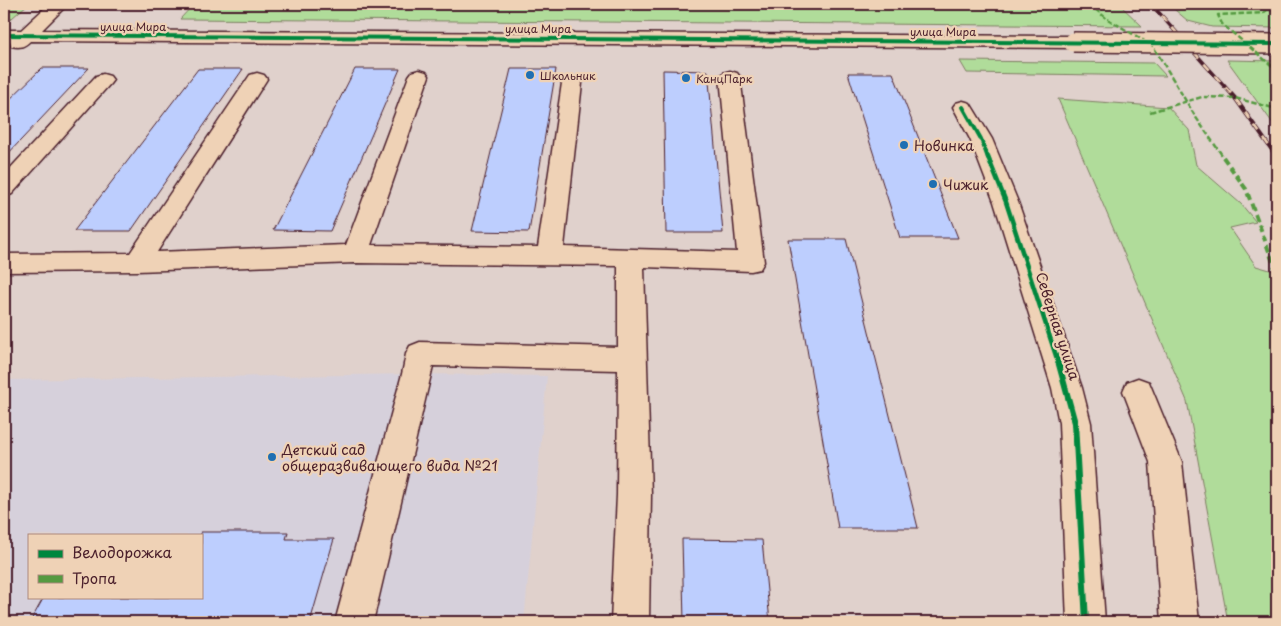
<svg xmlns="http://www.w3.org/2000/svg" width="1281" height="626" viewBox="0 0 1281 626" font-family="'Playpen Sans',sans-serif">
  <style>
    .built { fill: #d6d0db; fill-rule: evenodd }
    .green { fill: #b0dc9a; stroke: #7d7e62 }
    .building { fill: #bdcefe; stroke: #4a1f2b }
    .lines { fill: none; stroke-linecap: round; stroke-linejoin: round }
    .minor-casing { stroke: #4a1f2b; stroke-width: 3 }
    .minor { fill: #efd2b6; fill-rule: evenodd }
    .rail-casing { stroke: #4a1f2b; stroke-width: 4 }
    .rail { stroke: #efd2b6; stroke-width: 2.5; stroke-dasharray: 8; stroke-linecap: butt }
    .minor-bridge-casing { stroke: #4a1f2b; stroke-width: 22; stroke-linecap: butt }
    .minor-bridge { stroke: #efd2b6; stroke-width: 19 }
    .quiet-far1 { stroke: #559a41; stroke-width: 2.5; stroke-dasharray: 5.5 2.5; stroke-linecap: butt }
    .quiet { stroke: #559a41; stroke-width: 4; stroke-dasharray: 7 4; stroke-linecap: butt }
    .cycleway-far2-casing { stroke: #efd2b6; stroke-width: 6 }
    .cycleway-far1-casing { stroke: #efd2b6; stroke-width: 8 }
    .cycleway-casing { stroke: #efd2b6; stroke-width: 9 }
    .cycleway-far2 { stroke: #00873e; stroke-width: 4 }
    .cycleway-far1 { stroke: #00873e; stroke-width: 4.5 }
    .cycleway { stroke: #00873e; stroke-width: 6 }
    .poi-dot { fill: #1f6fb2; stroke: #efd2b6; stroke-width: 2 }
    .labels { text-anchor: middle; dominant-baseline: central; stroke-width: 4.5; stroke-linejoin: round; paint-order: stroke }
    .far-street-label { font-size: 11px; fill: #4a1f2b; stroke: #efd2b6 }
    .far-poi-label { font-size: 11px; fill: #4a1f2b; stroke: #efd2b6; text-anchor: start }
    .poi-label { font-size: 14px; fill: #4a1f2b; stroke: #efd2b6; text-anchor: start }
    .street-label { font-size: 14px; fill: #4a1f2b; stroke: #efd2b6 }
  </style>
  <rect width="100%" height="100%" fill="#e0d1cc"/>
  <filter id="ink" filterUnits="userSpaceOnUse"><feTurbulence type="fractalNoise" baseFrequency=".02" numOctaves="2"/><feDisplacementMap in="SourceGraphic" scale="10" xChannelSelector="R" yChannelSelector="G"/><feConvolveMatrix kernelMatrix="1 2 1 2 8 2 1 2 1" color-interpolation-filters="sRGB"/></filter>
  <g filter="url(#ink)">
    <path class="built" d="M 417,374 L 547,376 L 524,622 L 4,622 L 4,380 ZM 29,535 L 201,535 L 201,597 L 29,597 Z"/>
    <g class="green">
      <polygon points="4,4 28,4 4,25"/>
      <polygon points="194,4 1119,4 1142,26 180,19"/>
      <polygon points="1168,4 1253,4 1259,9 1277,12 1277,28 1212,27 1188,21"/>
      <polygon points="1227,60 1277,61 1277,129"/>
      <polygon points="960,61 1154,63 1166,76 967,73"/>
      <polygon points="1058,99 1168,107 1189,130 1196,165 1241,204 1256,222 1230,228 1256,266 1277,272 1277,622 1228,622 1187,401"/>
    </g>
    <g class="building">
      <polygon points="42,68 89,68 4,158 4,105"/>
      <polygon points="198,69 243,69 131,231 74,231"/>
      <polygon points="355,69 400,69 330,231 273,230"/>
      <polygon points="511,69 556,69 529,232 472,231"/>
      <polygon points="663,70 708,71 723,233 666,233"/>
      <polygon points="848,73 893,73 958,238 900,238"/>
      <polygon points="788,239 846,239 918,528 838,528"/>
      <polygon points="201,532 288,532 286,539 334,539 310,622 30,622 44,597 201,597"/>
      <polygon points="682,539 762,540 770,622 684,622"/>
    </g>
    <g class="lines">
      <g class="minor-casing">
        <g id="minor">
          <path d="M 49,4 L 68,4 L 42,30 L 1073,36 L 1080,38 L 1082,42 L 1080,46 L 1073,48 L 30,41 C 24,47 20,48 11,46 L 10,41 L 4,40 L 4,30 L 21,30 Z"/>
          <polygon points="419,70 426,72 429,76 371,245 538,247 562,83 565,79 572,77 579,79 582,83 564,247 737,252 720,77 723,73 730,71 737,73 740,77 764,262 760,269 751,271 644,267 651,495 649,622 611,622 617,495 618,370 433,366 373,622 335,622 402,374 406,354 410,346 420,342 618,347 618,266 355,263 137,271 4,272 4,254 130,253 250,75 257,73 264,75 267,79 157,252 346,245 409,76 412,72"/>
          <polygon points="103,74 110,76 113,80 110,84 12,194 4,197 4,175 96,76"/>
          <polygon points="963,101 970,103 992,139 1018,202 1082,388 1091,423 1105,622 1067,622 1059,423 1052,388 994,202 970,139 953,107 956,103"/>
          <polygon points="1138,378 1149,382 1182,462 1199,622 1161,622 1150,462 1123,391 1127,382"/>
        </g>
      </g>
      <use href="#minor" class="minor"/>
      <g class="rail-casing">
        <polyline id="rail" points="1151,4 1235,98 1277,157"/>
      </g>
      <use href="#rail" class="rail"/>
      <g class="minor-bridge-casing">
        <polyline id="minor-bridge" points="1073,42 1277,44"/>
      </g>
      <use href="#minor-bridge" class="minor-bridge"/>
      <g class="quiet-far1">
        <polyline points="1089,4 1106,18 1153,46 1195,116 1224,158"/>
        <polyline points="1267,10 1263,13 1218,15 1222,24 1277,70"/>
        <polyline points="1150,112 1202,97 1235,98 1277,109"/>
      </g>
      <polyline class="quiet" points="1223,157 1246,189 1277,273"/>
      <g class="cycleway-far2-casing">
        <g id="cycleway-far2">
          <polyline points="4,35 1277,44"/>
          <polyline points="963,107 981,139 988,158"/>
        </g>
      </g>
      <g class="cycleway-far1-casing">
        <polyline id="cycleway-far1" points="988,157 1006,202 1058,362"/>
      </g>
      <g class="cycleway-casing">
        <polyline id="cycleway" points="1058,361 1075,423 1086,622"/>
      </g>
      <use href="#cycleway-far2" class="cycleway-far2"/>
      <use href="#cycleway-far1" class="cycleway-far1"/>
      <use href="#cycleway" class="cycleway"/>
    </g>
  </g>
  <g class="poi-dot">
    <circle cx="530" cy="75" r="5"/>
    <circle cx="686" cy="78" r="5"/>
    <circle cx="904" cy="145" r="5"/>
    <circle cx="933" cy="184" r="5"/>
    <circle cx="272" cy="457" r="5"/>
  </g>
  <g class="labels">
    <g class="far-street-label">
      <text x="133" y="26">улица Мира</text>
      <text x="538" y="28">улица Мира</text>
      <text x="943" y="31">улица Мира</text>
    </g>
    <g class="far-poi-label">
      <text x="540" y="75">Школьник</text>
      <text x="696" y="78">КанцПарк</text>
    </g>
    <g class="poi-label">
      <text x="914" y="145">Новинка</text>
      <text x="943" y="184">Чижик</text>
      <text x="282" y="449">Детский сад<tspan x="282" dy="16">общеразвивающего вида №21</tspan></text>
    </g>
    <g class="street-label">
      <text transform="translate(1058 326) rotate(72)">Северная улица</text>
    </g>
  </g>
  <rect width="1281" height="626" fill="none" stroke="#efd2b6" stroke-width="20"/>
  <rect x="10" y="10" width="1261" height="606" fill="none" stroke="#4a1f2b" stroke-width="2" filter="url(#ink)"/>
  <rect x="28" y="534" width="175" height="65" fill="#efd2b6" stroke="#ad8a7e"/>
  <rect x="38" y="550" width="25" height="8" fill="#00873e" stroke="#ad8a7e"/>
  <text x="72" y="558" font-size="15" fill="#4a1f2b">Велодорожка</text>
  <rect x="38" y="575" width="25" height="8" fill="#559a41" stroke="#ad8a7e"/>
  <text x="72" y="584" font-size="15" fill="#4a1f2b">Тропа</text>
</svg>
